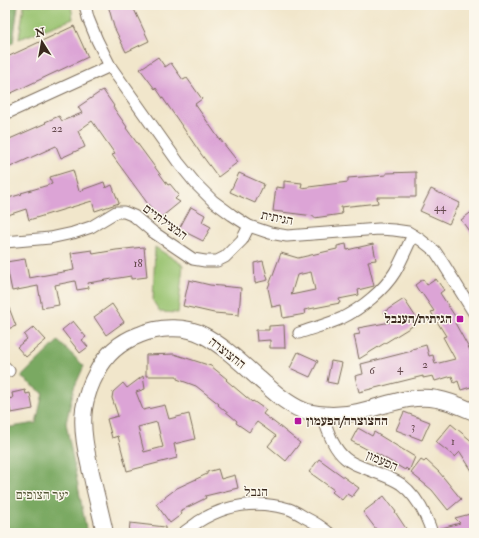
<svg xmlns="http://www.w3.org/2000/svg" width="479" height="538" viewBox="0 0 479 538" font-family="'IM FELL Double Pica','Frank Ruhl Libre',serif">
  <style>
    .green { fill: #99c370; stroke: #6a7647 }
    .forest { fill: #7aa962; stroke: #5a6a40 }
    .building { fill: #dca4d6; fill-rule: evenodd }
    .lines { fill: none; stroke-linecap: round; stroke-linejoin: round }
    .street-casing { stroke: #7b6c5b; stroke-width: 13 }
    .secondary-casing { stroke: #7b6c5b; stroke-width: 18 }
    .street { stroke: #fff; stroke-width: 11 }
    .secondary { stroke: #fff; stroke-width: 16 }
    .poi-dot { fill: #b5179e; stroke: #fbf7ec; stroke-width: 1.5 }
    .labels { text-anchor: middle; dominant-baseline: central; stroke-width: 3; stroke-linejoin: round; paint-order: stroke }
    .number-label { font-size: 11px; fill: #63484c }
    .street-label { font-size: 13px; fill: #3b2a1e; stroke: #fbf7ec }
    .poi-label { font-size: 13px; font-weight: bold; fill: #3b2a1e; stroke: #fbf7ec; text-anchor: end }
    .park-label { font-size: 13px; fill: #575837; stroke: #fbf7ec }
  </style>
  <rect width="100%" height="100%" fill="#fbf7ec"/>
  <filter id="ink" filterUnits="userSpaceOnUse"><feTurbulence type="fractalNoise" baseFrequency=".025" numOctaves="2"/><feDisplacementMap in="SourceGraphic" scale="8" xChannelSelector="R" yChannelSelector="G"/><feConvolveMatrix kernelMatrix="1 2 1 2 8 2 1 2 1" color-interpolation-filters="sRGB"/></filter>
  <filter id="wash" filterUnits="userSpaceOnUse"><feTurbulence type="fractalNoise" baseFrequency=".012" numOctaves="4" result="noise"/><feDisplacementMap in="SourceGraphic" scale="16" xChannelSelector="R" yChannelSelector="G"/><feGaussianBlur stdDeviation="0.9" result="paint"/><feColorMatrix in="noise" values="0 0 0 0 0 0 0 0 0 0 0 0 0 0 0 0 0 1.4 0 .05"/><feComposite in="paint" operator="in"/></filter>
  <g filter="url(#wash)">
    <rect width="100%" height="100%" fill="#f1e6cb"/>
    <g class="green">
      <polygon points="24,5 71,5 73,19 19,39"/>
      <polygon points="155,247 183,265 178,313 160,312 153,301"/>
    </g>
    <g class="forest">
      <polygon points="5,5 18,5 13,43 5,46"/>
      <polygon points="58,341 84,366 74,388 66,423 87,533 5,533 5,428 36,423 43,393 21,377"/>
    </g>
    <g id="blocks">
      <g class="building">
        <polygon points="108,5 132,5 149,41 126,52 114,27"/>
        <polygon points="74,26 88,57 5,96 5,58"/>
        <polygon points="158,57 165,67 171,63 183,80 187,78 202,99 195,104 220,140 220,139 238,162 218,177 201,154 156,88 155,89 140,69"/>
        <polygon points="103,90 114,106 113,107 127,127 126,128 168,185 170,184 179,195 175,199 180,202 159,219 112,155 115,154 92,121 78,131 85,147 61,158 56,146 8,168 5,161 5,141 46,123 45,122 59,116 62,121 82,113 78,107"/>
        <polygon points="73,170 79,191 104,182 106,188 112,185 119,203 95,211 92,201 29,220 26,209 5,216 5,199 22,194 21,193 52,184 50,177"/>
        <polygon points="416,172 416,197 377,197 378,203 341,207 342,214 314,218 314,216 273,211 276,187 284,188 284,181 302,183 301,188 348,182 348,178 386,175 386,173"/>
        <polygon points="239,173 264,184 255,203 230,192"/>
        <polygon points="431,189 460,203 449,224 420,211"/>
        <polygon points="191,207 205,215 202,222 211,227 203,241 179,229"/>
        <polygon points="474,210 474,238 461,220"/>
        <path d="M 346,244 L 347,250 L 373,244 L 376,260 L 368,261 L 374,286 L 358,290 L 359,295 L 339,299 L 340,303 L 304,310 L 305,314 L 283,318 L 281,305 L 272,307 L 268,288 L 281,253 L 298,258 L 337,249 L 337,246 ZM 311,272 L 315,290 L 291,295 L 297,275 Z"/>
        <polygon points="144,247 147,277 131,279 131,276 88,283 89,288 77,290 75,281 55,285 59,305 42,308 38,286 12,291 6,262 25,259 29,278 74,270 71,253 92,250 93,254 116,250"/>
        <polygon points="263,261 268,280 255,283 254,263"/>
        <polygon points="423,279 427,285 436,279 444,290 440,293 458,321 455,323 471,352 470,353 474,364 474,386 461,390 458,381 454,383 452,376 435,381 433,376 423,378 423,376 359,392 355,376 363,374 361,364 412,351 412,349 426,345 429,356 433,355 435,364 455,359 443,337 446,336 431,312 434,311 421,292 420,293 415,285"/>
        <polygon points="189,280 210,285 241,288 239,315 214,313 183,306"/>
        <polygon points="404,299 419,322 359,359 354,335 360,334 358,328 391,322 384,312"/>
        <polygon points="5,300 6,300 16,326 5,330"/>
        <polygon points="112,304 124,322 106,335 94,317"/>
        <polygon points="73,321 86,337 82,340 88,347 80,353 62,330"/>
        <polygon points="284,325 285,348 270,348 270,340 257,341 256,330 269,330 269,326"/>
        <polygon points="34,327 46,340 26,357 17,347 27,339 24,335"/>
        <polygon points="298,352 318,361 310,377 290,368"/>
        <polygon points="174,354 211,366 227,379 226,380 252,402 253,401 266,410 263,414 279,426 300,443 286,461 268,446 276,436 257,422 249,432 236,423 237,421 218,405 219,404 196,386 177,379 177,376 146,376 146,355"/>
        <polygon points="331,361 342,363 337,384 327,382"/>
        <path d="M 143,376 L 145,389 L 136,392 L 143,410 L 165,405 L 169,419 L 189,414 L 195,439 L 174,444 L 177,458 L 127,471 L 118,436 L 112,438 L 107,419 L 118,416 L 112,398 L 113,392 L 123,383 L 127,388 ZM 157,422 L 163,447 L 144,452 L 138,427 Z"/>
        <polygon points="25,390 26,394 30,393 33,409 11,413 8,399 13,398 12,393"/>
        <polygon points="404,412 430,422 422,440 396,430"/>
        <polygon points="451,424 474,443 474,474 460,452 455,457 436,442"/>
        <polygon points="358,428 372,436 374,432 415,457 409,471 406,468 405,470 376,453 376,454 351,441"/>
        <polygon points="319,459 359,488 352,497 347,494 342,500 332,492 334,490 309,472"/>
        <polygon points="421,460 424,462 426,460 439,472 461,499 448,510 432,490 411,473"/>
        <polygon points="218,469 221,479 235,475 238,488 205,496 206,498 180,511 182,514 170,523 156,504 177,488 207,474 207,472"/>
        <polygon points="384,496 396,512 395,512 409,533 379,533 363,512"/>
        <polygon points="474,513 474,533 439,533 438,529 460,523 455,518"/>
        <polygon points="130,523 165,527 165,533 129,533"/>
      </g>
    </g>
  </g>
  <g filter="url(#ink)">
    <use href="#blocks" fill-opacity="0" stroke="#7b6c5b" stroke-width="1"/>
    <g class="lines">
      <g class="street-casing">
        <g id="street">
          <polyline points="85,5 88,18 97,40 110,66 178,162 196,184 213,201 232,215 249,226 270,233 287,236 379,229 394,230 408,232 421,240 435,251 443,263 474,313"/>
          <polyline points="5,114 110,66"/>
          <polyline points="5,242 50,238 73,233 91,227 116,212 124,212 134,216 153,232 193,259 205,261 217,261 225,257 242,240 249,226"/>
          <path d="M 299,333 C 313,328 329,324 342,318 C 362,308 384,290 395,272 C 402,260 407,247 413,235"/>
          <polyline points="5,367 9,371"/>
          <path d="M 322,415 C 328,430 332,447 345,458 C 353,465 363,467 372,471 C 382,475 392,478 401,484 C 417,496 426,514 432,533"/>
          <path d="M 183,533 C 188,529 193,526 198,522 C 226,504 258,500 289,509 C 295,511 301,515 306,518 C 314,522 322,527 329,533"/>
        </g>
      </g>
      <g class="secondary-casing">
        <path id="secondary" d="M 105,533 C 101,514 96,496 92,477 C 87,455 81,431 84,409 C 86,396 91,383 97,372 C 106,354 120,342 139,335 C 158,327 185,325 203,335 C 226,347 245,367 265,384 C 277,395 291,407 307,412 C 324,416 341,416 358,412 C 385,406 409,394 437,399 C 450,401 463,407 474,412"/>
      </g>
      <use href="#street" class="street"/>
      <use href="#secondary" class="secondary"/>
    </g>
  </g>
  <g class="poi-dot">
    <rect x="456" y="315" width="8" height="8" rx="2"/>
    <rect x="294" y="417" width="8" height="8" rx="2"/>
  </g>
  <g class="labels">
    <g class="number-label">
      <text x="57" y="128">22</text>
      <text x="440" y="207">44</text>
      <text x="138" y="263">18</text>
      <text x="425" y="364">2</text>
      <text x="400" y="368">4</text>
      <text x="372" y="370">6</text>
      <text x="413" y="426">3</text>
      <text x="453" y="441">1</text>
    </g>
    <g class="street-label">
      <text transform="translate(277 218) rotate(11)">הגיתית</text>
      <text transform="translate(165 222) rotate(36)">המצילתיים</text>
      <text transform="translate(227 353) rotate(38)">החצוצרה</text>
      <text transform="translate(382 461) rotate(23)">הפעמון</text>
      <text x="256" y="492">הנבל</text>
    </g>
    <g class="poi-label">
      <text x="452" y="319">הגיתית/הענבל</text>
      <text x="306" y="421" text-anchor="start">החצוצרה/הפעמון</text>
    </g>
    <g class="park-label">
      <text x="42" y="495">יער הצופים</text>
    </g>
  </g>
  <rect width="479" height="538" fill="none" stroke="#fbf7ec" stroke-width="20"/>
  <g transform="translate(42 42) rotate(349)" stroke="#fbf7ec" stroke-width="3" paint-order="stroke">
  <path d="M0-3L7 15L0 10L-7 15Z" fill="#3b2a1e"/>
  <text y="-6" font-size="11" font-weight="bold" text-anchor="middle" fill="#3b2a1e">N</text>
  </g>
</svg>
